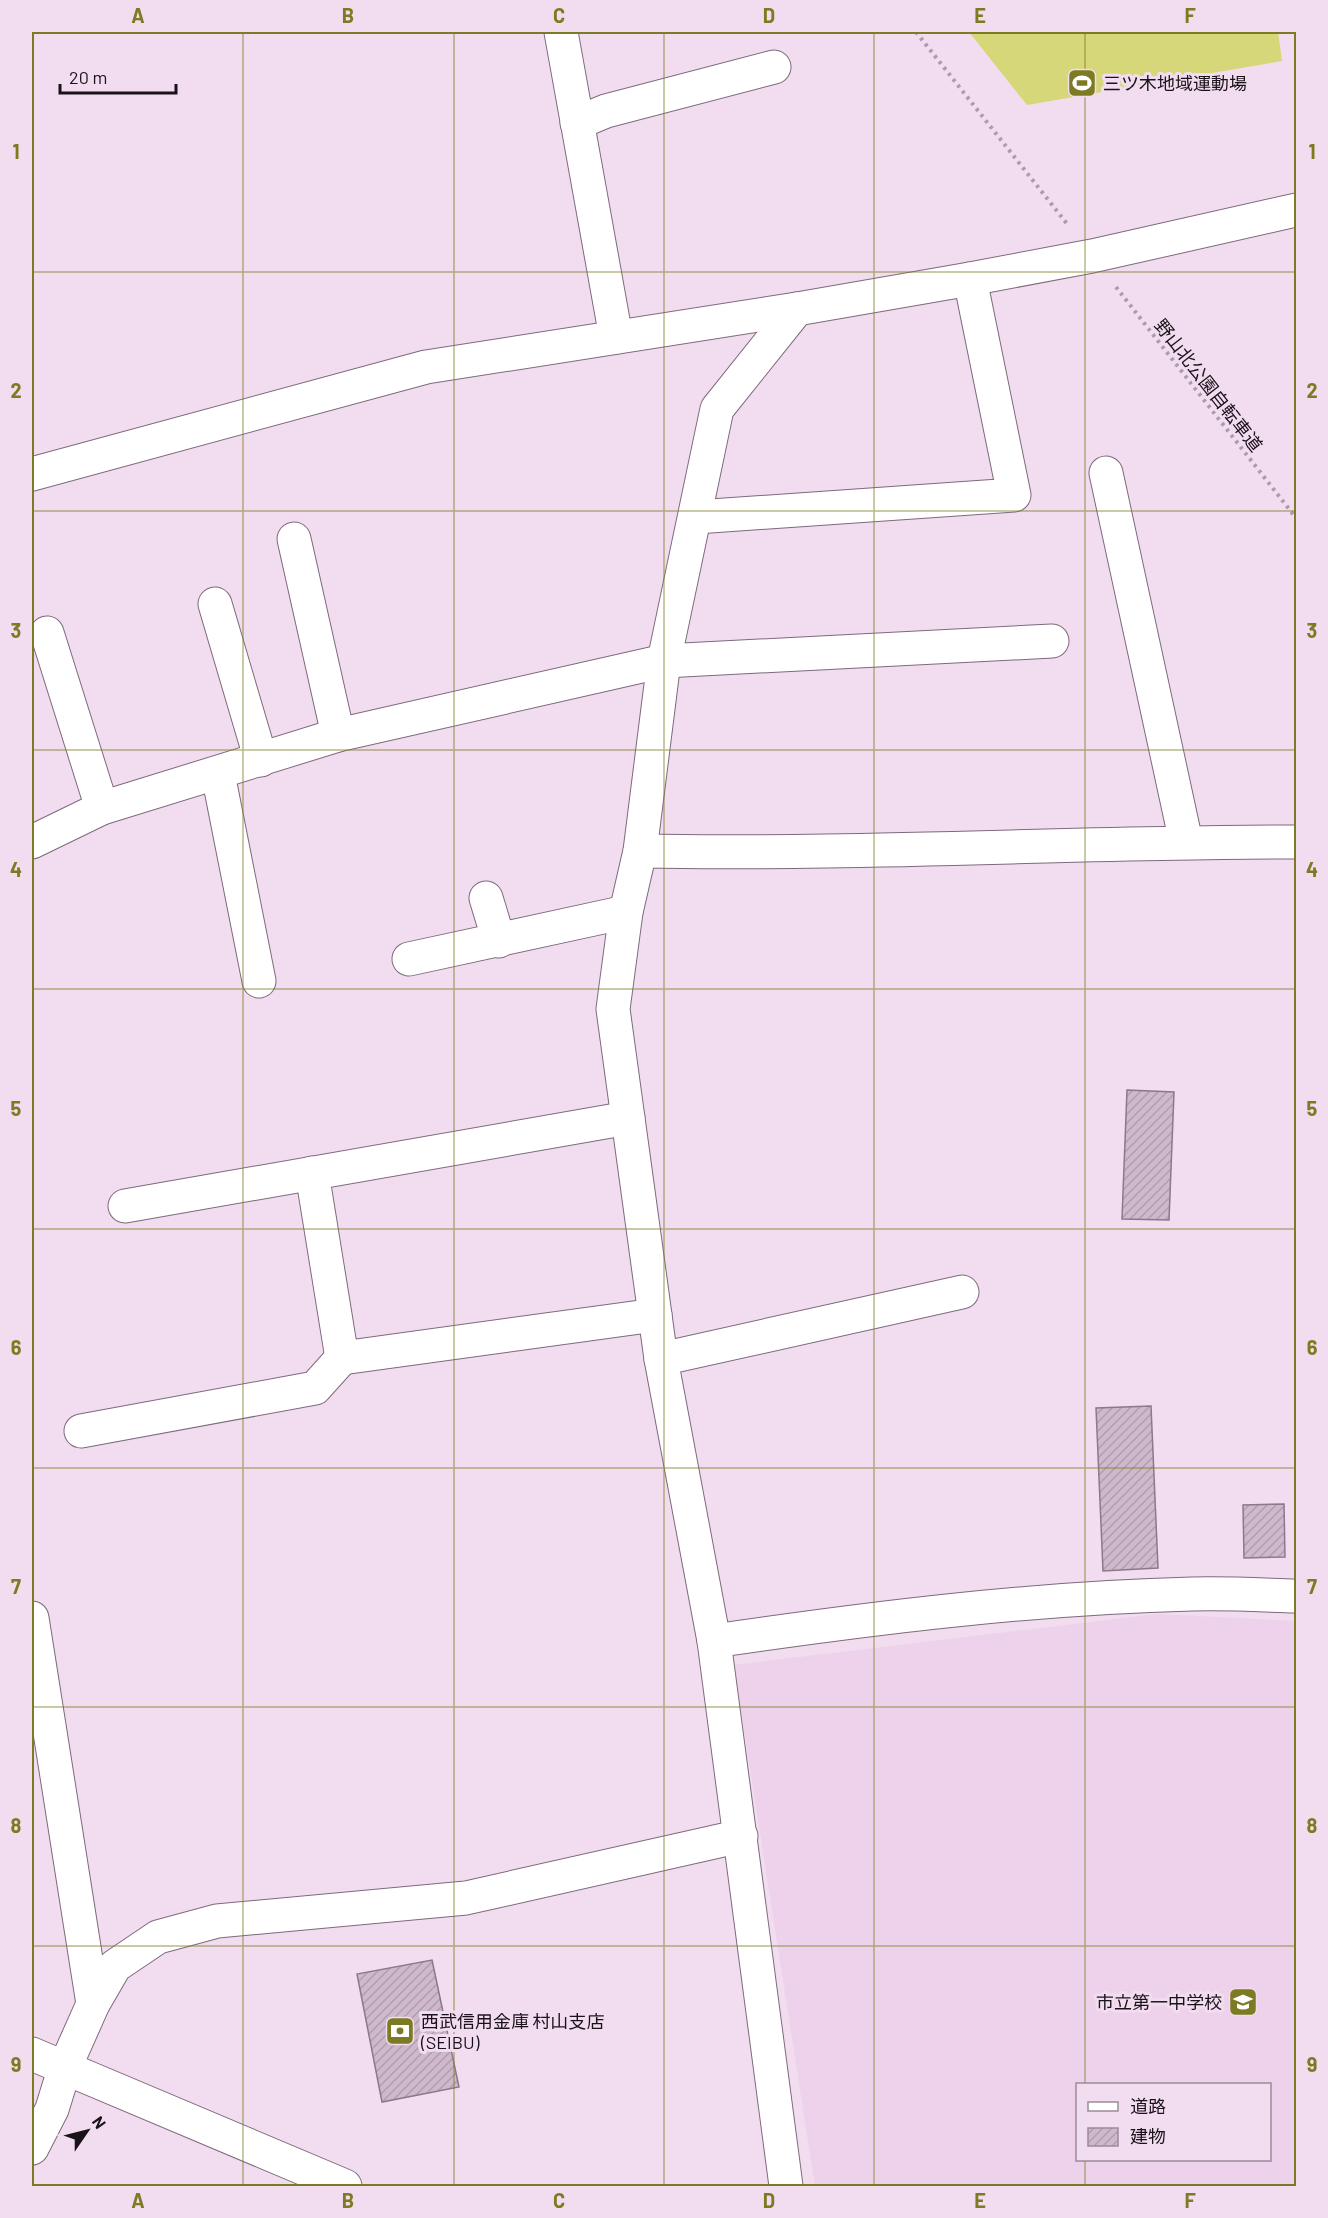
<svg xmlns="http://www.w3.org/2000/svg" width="1328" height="2218" viewBox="0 0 1328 2218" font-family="Barlow,'Noto Sans JP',sans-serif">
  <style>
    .built { fill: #eed1ea; fill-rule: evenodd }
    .pitch { fill: #d6d778 }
    .building { fill: url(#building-hatch); stroke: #8c788a; stroke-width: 1.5 }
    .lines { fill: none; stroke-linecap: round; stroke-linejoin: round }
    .minor-casing { stroke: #7e6a7c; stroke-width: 35 }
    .path { stroke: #ac9baa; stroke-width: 4; stroke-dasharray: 3 4.5; stroke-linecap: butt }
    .minor { stroke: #fff; stroke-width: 33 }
    .grid { fill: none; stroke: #7c7b23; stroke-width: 1.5; stroke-opacity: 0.55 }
    .labels { text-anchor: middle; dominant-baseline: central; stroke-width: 6; stroke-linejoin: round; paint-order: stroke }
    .poi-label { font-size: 18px; fill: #191218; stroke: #f2dcef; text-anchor: start }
    .street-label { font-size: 18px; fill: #191218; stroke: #f2dcef }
    .neatline { fill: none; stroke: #7c7b23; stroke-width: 2 }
    .grid-label { font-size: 20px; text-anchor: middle; font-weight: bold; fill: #7c7b23 }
  </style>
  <defs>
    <pattern id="building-hatch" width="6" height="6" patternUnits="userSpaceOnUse" patternTransform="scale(1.5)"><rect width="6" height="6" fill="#ceb8cb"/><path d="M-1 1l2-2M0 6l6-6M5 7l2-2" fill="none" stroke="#b09dae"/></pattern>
  </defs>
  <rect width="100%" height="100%" fill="#f2dcef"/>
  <path class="built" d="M 1157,1614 L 1296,1621 L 1296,2186 L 815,2186 L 734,1665 ZM 1078,2084 L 1270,2084 L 1270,2160 L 1078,2160 Z"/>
  <polygon class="pitch" points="969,32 1278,32 1282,61 1027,105"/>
  <g class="building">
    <polygon points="1127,1090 1174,1092 1169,1220 1122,1219"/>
    <polygon points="1151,1406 1158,1568 1103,1571 1096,1408"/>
    <polygon points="1284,1504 1285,1557 1244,1558 1243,1505"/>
    <polygon points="432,1960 459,2087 382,2102 357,1974"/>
  </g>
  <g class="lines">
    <g class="minor-casing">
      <g id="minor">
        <polyline points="561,32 616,337"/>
        <polyline points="577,123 606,111 774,67"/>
        <polyline points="1106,473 1186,842"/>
        <polyline points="32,474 426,367 797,309 970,279 1092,256 1296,210"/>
        <polyline points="696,517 1014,495 970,279"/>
        <polyline points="294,539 338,735"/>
        <polyline points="215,604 261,760"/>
        <polyline points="47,633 102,808"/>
        <polyline points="218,774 259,981"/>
        <polyline points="32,842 102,808 338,735 664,661 1052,641"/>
        <path d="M 640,851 C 859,855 1077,842 1296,842"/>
        <polyline points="486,898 499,941"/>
        <polyline points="409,959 626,912"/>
        <polyline points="312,1173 342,1358 655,1315"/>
        <polyline points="125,1206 628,1118"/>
        <polyline points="661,1359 962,1292"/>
        <polyline points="81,1431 315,1388 342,1358"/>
        <polyline points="32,1618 93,2004"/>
        <path d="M 714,1641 C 872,1618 1032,1598 1192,1594 C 1227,1593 1262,1595 1296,1596"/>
        <polyline points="32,2054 345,2186"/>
        <polyline points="32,2148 52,2109 65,2067 93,2004 115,1966 158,1937 217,1921 466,1898 741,1836"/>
        <polyline points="786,2186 714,1641 661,1359 613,1009 626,912 640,851 664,661 717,409 797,309"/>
      </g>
    </g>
    <g class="path">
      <polyline points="916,32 1068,225"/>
      <polyline points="1116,287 1296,518"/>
    </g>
    <use href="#minor" class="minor"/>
  </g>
  <path class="grid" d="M 243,32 L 243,2186M 454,32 L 454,2186M 664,32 L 664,2186M 874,32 L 874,2186M 1085,32 L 1085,2084M 32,272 L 1296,272M 32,511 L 1296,511M 32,750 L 1296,750M 32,989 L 1296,989M 32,1229 L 1296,1229M 32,1468 L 1296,1468M 32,1707 L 1296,1707M 32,1946 L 1296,1946M 1085,2160 L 1085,2186"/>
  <defs>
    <g id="stadium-square" transform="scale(1.5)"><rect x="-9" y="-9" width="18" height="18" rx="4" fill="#7c7b23" stroke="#f2dcef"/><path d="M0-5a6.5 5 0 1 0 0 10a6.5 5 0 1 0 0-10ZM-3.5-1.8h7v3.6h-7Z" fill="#fff"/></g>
    <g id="school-square" transform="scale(1.5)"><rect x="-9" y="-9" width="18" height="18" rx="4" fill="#7c7b23" stroke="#f2dcef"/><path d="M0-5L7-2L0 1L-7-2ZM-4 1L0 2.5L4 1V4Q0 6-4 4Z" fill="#fff"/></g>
    <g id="bank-square" transform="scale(1.5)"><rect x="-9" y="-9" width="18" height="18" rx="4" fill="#7c7b23" stroke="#f2dcef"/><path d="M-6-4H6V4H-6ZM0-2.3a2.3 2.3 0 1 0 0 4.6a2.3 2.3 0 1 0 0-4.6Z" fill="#fff"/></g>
  </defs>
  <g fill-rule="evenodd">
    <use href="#stadium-square" x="1082" y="83"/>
    <use href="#school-square" x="1243" y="2002"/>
    <use href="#bank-square" x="400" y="2031"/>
  </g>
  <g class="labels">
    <g class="poi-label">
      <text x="1103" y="83">三ツ木地域運動場</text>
      <text x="1222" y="2002" text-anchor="end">市立第一中学校</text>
      <text x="421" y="2021">西武信用金庫 村山支店<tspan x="421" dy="21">(SEIBU)</tspan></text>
    </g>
    <g class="street-label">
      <text transform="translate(1209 385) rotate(52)">野山北公園自転車道</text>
    </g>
  </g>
  <rect width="1328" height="2218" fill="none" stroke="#f2dcef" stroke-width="66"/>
  <rect x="1076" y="2083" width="195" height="78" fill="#f2dcef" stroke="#9b8b99" stroke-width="1.5"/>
  <rect x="1088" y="2102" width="30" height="9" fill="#ffffff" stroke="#9b8b99" stroke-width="1.5"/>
  <text x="1130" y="2113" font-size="18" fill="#191218">道路</text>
  <rect x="1088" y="2128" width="30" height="18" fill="url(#building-hatch)" stroke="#9b8b99" stroke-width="1.5"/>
  <text x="1130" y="2143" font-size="18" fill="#191218">建物</text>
  <g transform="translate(87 2131) rotate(55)" stroke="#f2dcef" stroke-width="4.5" paint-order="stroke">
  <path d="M0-4.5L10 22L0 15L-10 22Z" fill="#191218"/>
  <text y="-9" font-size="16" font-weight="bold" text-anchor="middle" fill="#191218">N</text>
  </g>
  <path d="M60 84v9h116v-9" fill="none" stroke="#191218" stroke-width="3"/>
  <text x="69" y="84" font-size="18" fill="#191218" stroke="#f2dcef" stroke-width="4.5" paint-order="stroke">20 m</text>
  <rect x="33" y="33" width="1262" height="2152" class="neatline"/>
  <g class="grid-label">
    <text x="138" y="23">A</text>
    <text x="348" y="23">B</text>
    <text x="559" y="23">C</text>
    <text x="769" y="23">D</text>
    <text x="980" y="23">E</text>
    <text x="1190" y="23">F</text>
    <text x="16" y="159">1</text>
    <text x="1312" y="159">1</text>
    <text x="16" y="398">2</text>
    <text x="1312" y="398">2</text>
    <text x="16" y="638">3</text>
    <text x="1312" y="638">3</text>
    <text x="16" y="877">4</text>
    <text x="1312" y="877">4</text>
    <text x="16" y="1116">5</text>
    <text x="1312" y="1116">5</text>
    <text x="16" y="1355">6</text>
    <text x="1312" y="1355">6</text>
    <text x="16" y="1594">7</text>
    <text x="1312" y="1594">7</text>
    <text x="16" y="1833">8</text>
    <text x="1312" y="1833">8</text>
    <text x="16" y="2072">9</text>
    <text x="1312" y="2072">9</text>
    <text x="138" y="2208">A</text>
    <text x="348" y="2208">B</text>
    <text x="559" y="2208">C</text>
    <text x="769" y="2208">D</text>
    <text x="980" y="2208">E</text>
    <text x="1190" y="2208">F</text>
  </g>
</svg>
